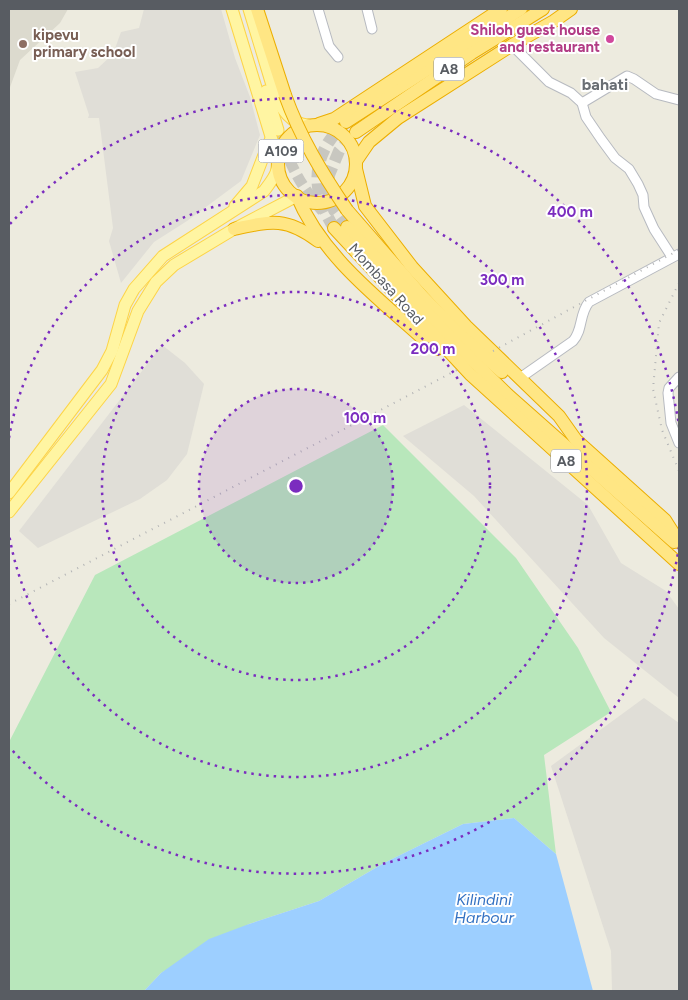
<svg xmlns="http://www.w3.org/2000/svg" width="688" height="1000" viewBox="0 0 688 1000" font-family="Figtree,sans-serif">
  <style>
    .industrial { fill: #e0ded7 }
    .education { fill: #dcdace }
    .green { fill: #b8e7bb }
    .water { fill: #9dcfff }
    .lines { fill: none; stroke-linecap: round; stroke-linejoin: round }
    .major-tunnel { stroke: #c8c7c0; stroke-width: 11; stroke-dasharray: 11 5.5; stroke-linecap: butt }
    .highway-tunnel { stroke: #c8c7c0; stroke-width: 12; stroke-dasharray: 12 6; stroke-linecap: butt }
    .minor-casing { stroke: #b7bac0; stroke-width: 11 }
    .major-casing { stroke: #fdd447; stroke-width: 13 }
    .highway-casing { stroke: #ecae00; stroke-width: 14 }
    .minor { stroke: #fff; stroke-width: 9 }
    .major { stroke: #fff5a2; stroke-width: 11 }
    .highway { stroke: #ffe684; stroke-width: 12 }
    .rail { stroke: #b3b4b5; stroke-width: 2; stroke-dasharray: 1 6; stroke-linecap: butt }
    .highway-bridge-casing { stroke: #ecae00; stroke-width: 14; stroke-linecap: butt }
    .highway-bridge { stroke: #ffe684; stroke-width: 12 }
    .ring { fill: none; stroke: #7b2cbf; stroke-width: 2.5; stroke-dasharray: 2.5 5 }
    .hotel-dot { fill: #d1479c; stroke: #fff; stroke-width: 2 }
    .education-dot { fill: #8d6e63; stroke: #fff; stroke-width: 2 }
    .labels { text-anchor: middle; dominant-baseline: central; stroke-width: 4; stroke-linejoin: round; paint-order: stroke }
    .shield { fill: #fff; stroke: #8a8d91; stroke-width: 1 }
    .shield-label { font-size: 14px; font-weight: bold; fill: #585c62 }
    .hotel-label { font-size: 15px; font-weight: bold; fill: #b23c85; stroke: #fff; text-anchor: end }
    .education-label { font-size: 15px; font-weight: bold; fill: #785e54; stroke: #fff; text-anchor: start }
    .street-label { font-size: 15px; fill: #585c62; stroke: #fff }
    .neighbourhood-label { font-size: 16px; font-weight: bold; fill: #696e74; stroke: #fff }
    .water-label { font-size: 16px; font-style: italic; fill: #3472c3; stroke: #fff }
    .centre { fill: #7b2cbf; stroke: #fff; stroke-width: 2.5 }
    .ring-label { font-size: 15px; text-anchor: middle; font-weight: bold; fill: #7b2cbf; stroke: #fff; stroke-width: 4; stroke-linejoin: round; paint-order: stroke }
  </style>
  <rect width="100%" height="100%" fill="#edebdf"/>
  <g class="industrial">
    <polygon points="144,9 221,9 235,58 250,97 260,135 241,181 187,221 154,242 121,283 109,241 113,228 99,118 88,118 89,115 75,72 98,68 113,54 121,32 139,28"/>
    <polygon points="162,345 185,363 204,384 187,454 167,480 140,499 38,548 19,531"/>
    <polygon points="464,405 588,505 621,563 666,591 679,609 679,698 604,638 474,496 403,436"/>
    <polygon points="644,698 679,723 679,991 612,991 611,951 551,766"/>
  </g>
  <polygon class="education" points="9,9 68,9 60,23 20,60 9,90"/>
  <polygon class="green" points="383,425 516,558 578,648 611,712 544,755 556,854 514,818 463,824 384,863 319,901 249,924 161,973 144,991 9,991 9,742 95,575"/>
  <polygon class="water" points="514,818 556,854 593,991 144,991 161,973 209,939 249,924 319,901 384,863 463,824"/>
  <g class="lines">
    <path class="major-tunnel" d="M 278,130 C 290,165 300,186 325,214"/>
    <g class="highway-tunnel">
      <polyline points="347,227 334,210 328,191 329,175 339,151 356,132"/>
      <path d="M 334,228 C 317,201 310,172 328,143 C 333,135 340,129 346,122"/>
    </g>
    <g class="minor-casing">
      <g id="minor">
        <polyline points="318,9 329,46 338,57"/>
        <polyline points="367,9 372,29"/>
        <polyline points="512,45 549,82 571,93 582,103 586,117 601,139 615,158 629,169 638,184 643,195 644,207 654,229 672,257"/>
        <polyline points="582,103 627,76 634,79 656,94 679,100"/>
        <polyline points="679,377 669,388 668,393 671,423 679,443"/>
        <path d="M 520,378 L 573,341 C 583,330 579,314 589,302 L 679,254"/>
      </g>
    </g>
    <g class="major-casing">
      <g id="major">
        <path d="M 249,9 L 275,95 C 282,110 291,124 308,125"/>
        <polyline points="266,91 278,130"/>
        <polyline points="235,206 252,186 267,147 271,139"/>
        <path d="M 9,493 L 102,370 L 112,351 L 125,305 L 134,289 L 163,256 L 264,191 C 275,176 280,172 276,153 L 232,9"/>
        <polyline points="9,512 111,384 138,311 156,282 174,265 234,229 297,196"/>
      </g>
    </g>
    <g class="highway-casing">
      <g id="highway">
        <polyline points="257,9 285,95"/>
        <polyline points="346,122 521,9"/>
        <polyline points="319,124 334,119 501,9"/>
        <circle cx="317" cy="164" r="39"/>
        <polyline points="356,132 472,53 543,9"/>
        <polyline points="356,161 369,142 398,118 512,45 554,21 571,9"/>
        <polyline points="356,169 365,206 412,267 466,326 559,416 576,440 665,520 679,542"/>
        <path d="M 297,196 C 323,258 382,301 430,345 L 437,349"/>
        <polyline points="347,210 422,296 460,335 502,372"/>
        <polyline points="347,227 461,349 508,395 674,542"/>
        <polyline points="334,228 470,374 679,564"/>
        <path d="M 234,229 C 271,221 286,217 318,241"/>
      </g>
    </g>
    <use href="#minor" class="minor"/>
    <use href="#major" class="major"/>
    <use href="#highway" class="highway"/>
    <g class="rail">
      <polyline points="679,283 659,323 653,389 662,430 679,471"/>
      <polyline points="493,351 679,250"/>
      <polyline points="9,604 459,369"/>
    </g>
    <g class="highway-bridge-casing">
      <path id="highway-bridge" d="M 285,95 C 300,137 322,173 347,210"/>
    </g>
    <use href="#highway-bridge" class="highway-bridge"/>
  </g>
  <circle cx="296" cy="486" r="97" fill="#7b2cbf" fill-opacity=".12"/>
  <g class="ring">
    <circle cx="296" cy="486" r="97"/>
    <circle cx="296" cy="486" r="194"/>
    <path d="M9 438A291 291 0 1 1 9 534"/>
    <path d="M679 547A388 388 0 0 1 10 748M10 224A388 388 0 0 1 679 425"/>
  </g>
  <circle class="hotel-dot" cx="610" cy="39" r="5"/>
  <circle class="education-dot" cx="23" cy="44" r="5"/>
  <g class="labels">
    <g class="shield">
      <rect x="434" y="57.5" width="30" height="23" rx="4"/>
      <rect x="258.5" y="139.5" width="45" height="23" rx="4"/>
      <rect x="551" y="449.5" width="30" height="23" rx="4"/>
    </g>
    <g class="shield-label">
      <text x="449" y="69">A8</text>
      <text x="281" y="151">A109</text>
      <text x="566" y="461">A8</text>
    </g>
    <g class="hotel-label">
      <text x="600" y="30">Shiloh guest house<tspan x="600" dy="17">and restaurant</tspan></text>
    </g>
    <g class="education-label">
      <text x="33" y="35">kipevu<tspan x="33" dy="17">primary school</tspan></text>
    </g>
    <g class="street-label">
      <text transform="translate(386 284) rotate(48)">Mombasa Road</text>
    </g>
    <g class="neighbourhood-label">
      <text x="605" y="84">bahati</text>
    </g>
    <g class="water-label">
      <text x="484" y="899">Kilindini<tspan x="484" dy="18">Harbour</tspan></text>
    </g>
  </g>
  <circle cx="296" cy="486" r="8" class="centre"/>
  <g class="ring-label">
    <text x="570" y="217">400 m</text>
    <text x="502" y="285">300 m</text>
    <text x="433" y="354">200 m</text>
    <text x="365" y="423">100 m</text>
  </g>
  <rect width="688" height="1000" fill="none" stroke="#585c62" stroke-width="20"/>
</svg>
